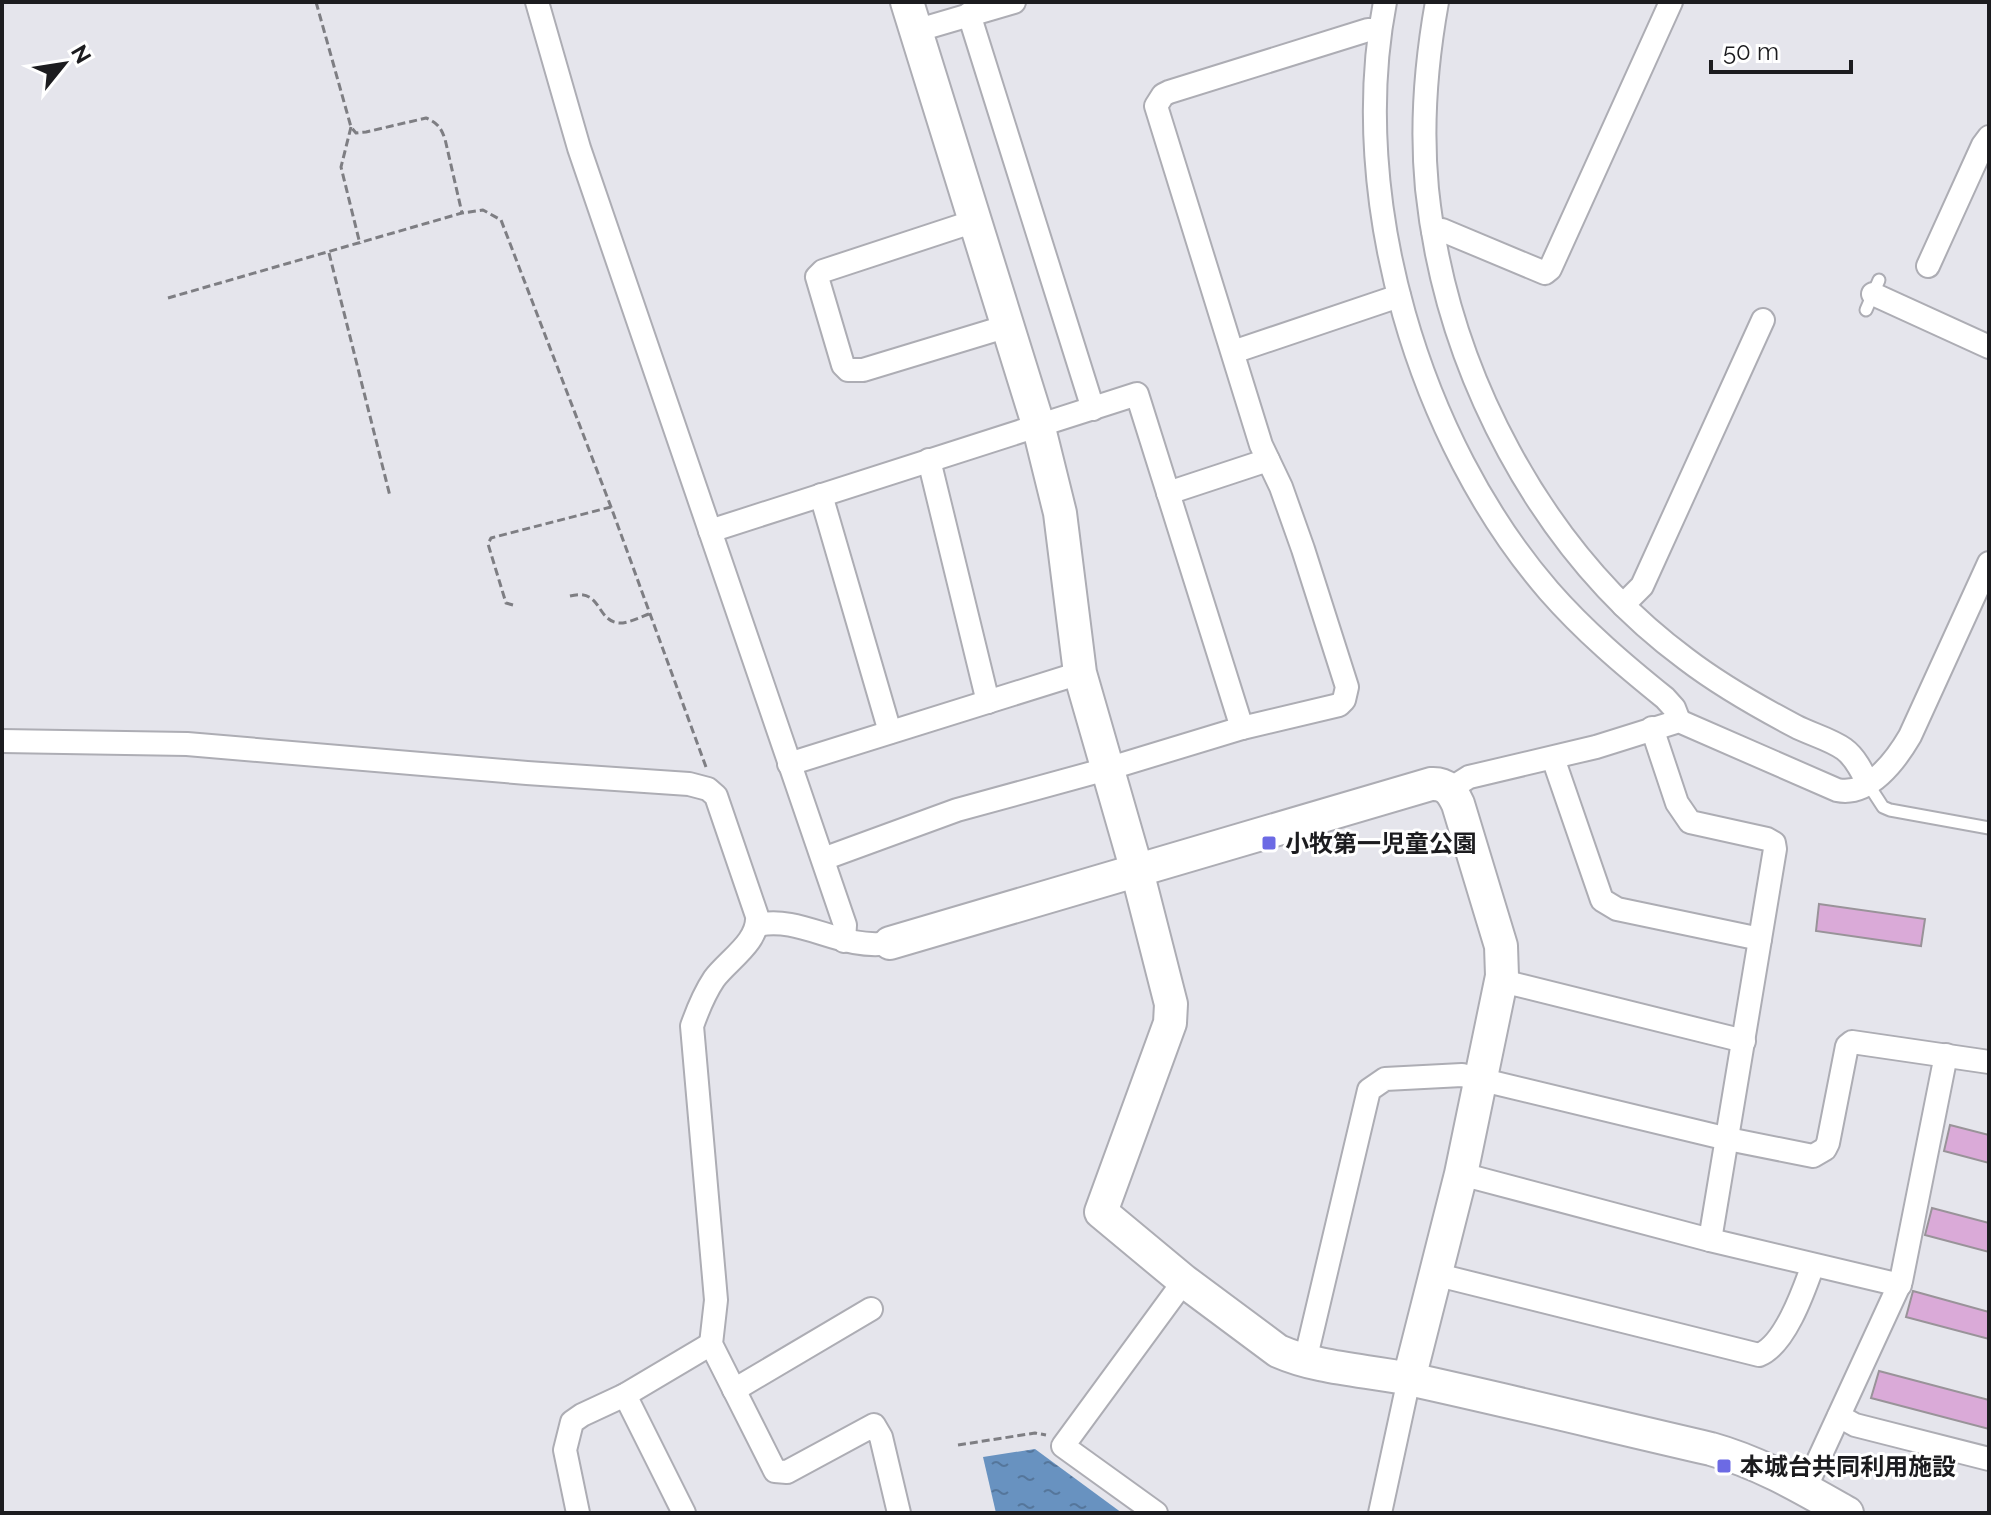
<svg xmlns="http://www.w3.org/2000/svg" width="1991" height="1515" viewBox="0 0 1991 1515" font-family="Raleway,'Noto Sans JP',sans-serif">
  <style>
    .water { fill: url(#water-ripples) }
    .building { fill: #daaad8; stroke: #999399; stroke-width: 2 }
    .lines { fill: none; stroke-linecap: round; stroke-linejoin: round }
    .lane-casing { stroke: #adadb4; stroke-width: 15 }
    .street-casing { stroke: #adadb4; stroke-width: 26 }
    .secondary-casing { stroke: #adadb4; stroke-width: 36 }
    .path { stroke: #7e7e83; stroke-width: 3; stroke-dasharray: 8 4; stroke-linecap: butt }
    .lane { stroke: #fff; stroke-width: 11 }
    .street { stroke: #fff; stroke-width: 22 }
    .secondary { stroke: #fff; stroke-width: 32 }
    .poi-dot { fill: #6c6ae4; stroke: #fff; stroke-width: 3 }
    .labels { text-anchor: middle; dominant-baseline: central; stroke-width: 6; stroke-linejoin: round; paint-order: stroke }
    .poi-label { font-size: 24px; font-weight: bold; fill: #1c1c1f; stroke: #fff; text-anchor: start }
  </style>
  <defs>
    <pattern id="water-ripples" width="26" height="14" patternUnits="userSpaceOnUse" patternTransform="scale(2)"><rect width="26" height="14" fill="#6892c0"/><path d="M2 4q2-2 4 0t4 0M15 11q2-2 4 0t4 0" fill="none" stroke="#55769b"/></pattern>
  </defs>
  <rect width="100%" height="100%" fill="#e5e5ec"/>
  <polygon class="water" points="1035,1449 1122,1513 996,1513 983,1457"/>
  <g class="building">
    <polygon points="1819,904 1925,919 1921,946 1816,931"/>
    <polygon points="1950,1125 1989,1135 1989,1163 1944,1151"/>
    <polygon points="1932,1208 1989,1223 1989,1252 1925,1235"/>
    <polygon points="1913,1291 1989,1312 1989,1339 1906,1317"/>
    <polygon points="1879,1371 1989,1400 1989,1429 1871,1398"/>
  </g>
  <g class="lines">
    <g class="lane-casing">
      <g id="lane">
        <polyline points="1866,310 1879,280"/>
        <polyline points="1868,784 1883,807 1890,810 1989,828"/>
      </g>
    </g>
    <g class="street-casing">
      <g id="street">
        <polyline points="537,2 579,148 845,925 844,941"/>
        <path d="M 1385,2 C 1347,198 1419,441 1549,591 C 1584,631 1624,665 1665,698 L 1674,708 L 1679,721"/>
        <path d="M 1437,2 C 1426,63 1421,127 1427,189 C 1446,369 1540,551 1686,659 C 1720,685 1757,706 1795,726 C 1810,734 1830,739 1844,749 C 1855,757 1862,771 1868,784"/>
        <polyline points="969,14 1093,409"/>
        <polyline points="915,31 1014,2"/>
        <polyline points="975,221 823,271 817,277 843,365 848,370 863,370 1008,326"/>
        <polyline points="1433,231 1442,230 1545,273 1550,269 1671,2"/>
        <polyline points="1928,266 1983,145 1989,137"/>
        <polyline points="1873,294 1989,347"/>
        <polyline points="1233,352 1399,296"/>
        <polyline points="929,460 988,702"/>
        <polyline points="1168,493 1268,460"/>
        <polyline points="821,495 890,732"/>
        <polyline points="710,531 1137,394 1242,728"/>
        <polyline points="1623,605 1642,586 1763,320"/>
        <polyline points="1652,728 1677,803 1690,822 1767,839 1774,843 1775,849 1710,1240"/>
        <path d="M 2,741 L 187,744 L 527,773 L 689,784 L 708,789 L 716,796 L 757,916 C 759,942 728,960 714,979 C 704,994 698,1009 692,1026 L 716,1300 L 711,1344 L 775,1471 L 787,1472 L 874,1425 L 881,1437 L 899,1513"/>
        <polyline points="1553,758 1602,900 1617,909 1760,939"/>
        <polyline points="789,764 1080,673"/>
        <path d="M 1450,789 L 1469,777 L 1596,747 L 1679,721 L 1837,790 C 1869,797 1896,760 1910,736 L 1989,563"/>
        <polyline points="823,859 957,810 1107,769 1242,728 1339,705 1344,700 1347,687 1303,549 1281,487 1261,445 1156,106 1163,95 1169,92 1368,30 1380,30"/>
        <path d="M 757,925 C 802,915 840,951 890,943"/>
        <polyline points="1502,981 1744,1041"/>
        <polyline points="1461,1174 1710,1240 1900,1285"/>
        <path d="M 1434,1274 L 1759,1355 C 1785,1345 1804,1290 1813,1265"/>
        <polyline points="1305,1361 1369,1090 1385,1079 1462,1075 1728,1139 1813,1156 1825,1149 1828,1143 1847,1046 1852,1042 1989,1062"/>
        <polyline points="734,1390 871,1309"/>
        <polyline points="625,1395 684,1513"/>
        <polyline points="1839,1416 1855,1425 1989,1459"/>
        <polyline points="1805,1489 1901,1281 1946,1055"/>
        <polyline points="578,1513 565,1450 572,1422 582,1415 625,1395 711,1344"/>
        <polyline points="1156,1513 1063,1446 1184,1281"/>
        <polyline points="1380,1513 1409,1379"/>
      </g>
    </g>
    <g class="secondary-casing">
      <g id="secondary">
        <path d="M 907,2 L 1038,424 L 1060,513 L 1080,673 L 1137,871 L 1171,1004 L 1170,1023 L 1101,1212 L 1184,1281 L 1278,1351 C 1319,1369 1365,1370 1409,1379 C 1510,1401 1611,1426 1711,1449 C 1761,1463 1803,1488 1847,1513"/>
        <path d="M 890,943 L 1431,784 C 1446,783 1452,791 1458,804 L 1501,946 L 1502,976 L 1461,1174 L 1409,1379"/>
      </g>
    </g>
    <g class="path">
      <path d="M 316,2 L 351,127 L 356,133 L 366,132 L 426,118 C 438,123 441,128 445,139 L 462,213"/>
      <polyline points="351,127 341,167 360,244"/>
      <polyline points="329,253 390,496"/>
      <polyline points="168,298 462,213 483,210 501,220 611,507 706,767"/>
      <path d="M 570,596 C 602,588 595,619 618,623 C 627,624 641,617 649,614"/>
      <polyline points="513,605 506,603 488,544 491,538 611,507"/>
      <polyline points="958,1445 1035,1433 1046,1435"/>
    </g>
    <use href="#lane" class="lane"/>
    <use href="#street" class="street"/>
    <use href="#secondary" class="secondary"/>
  </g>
  <g class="poi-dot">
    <rect x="1261" y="835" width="16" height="16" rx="4"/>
    <rect x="1716" y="1458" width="16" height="16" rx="4"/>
  </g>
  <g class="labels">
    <g class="poi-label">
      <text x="1285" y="843">小牧第一児童公園</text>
      <text x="1740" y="1466">本城台共同利用施設</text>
    </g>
  </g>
  <rect width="1991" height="1515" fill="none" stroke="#1c1c1f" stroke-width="8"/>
  <g transform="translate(64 64) rotate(60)" stroke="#ffffff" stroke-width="6" paint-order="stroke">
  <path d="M0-6L14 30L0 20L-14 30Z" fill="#1c1c1f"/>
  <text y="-12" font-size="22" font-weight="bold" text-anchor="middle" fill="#1c1c1f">N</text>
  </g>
  <path d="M1711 60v12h140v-12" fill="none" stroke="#1c1c1f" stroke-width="4"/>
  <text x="1723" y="60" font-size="24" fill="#1c1c1f" stroke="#ffffff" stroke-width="6" paint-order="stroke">50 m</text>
</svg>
